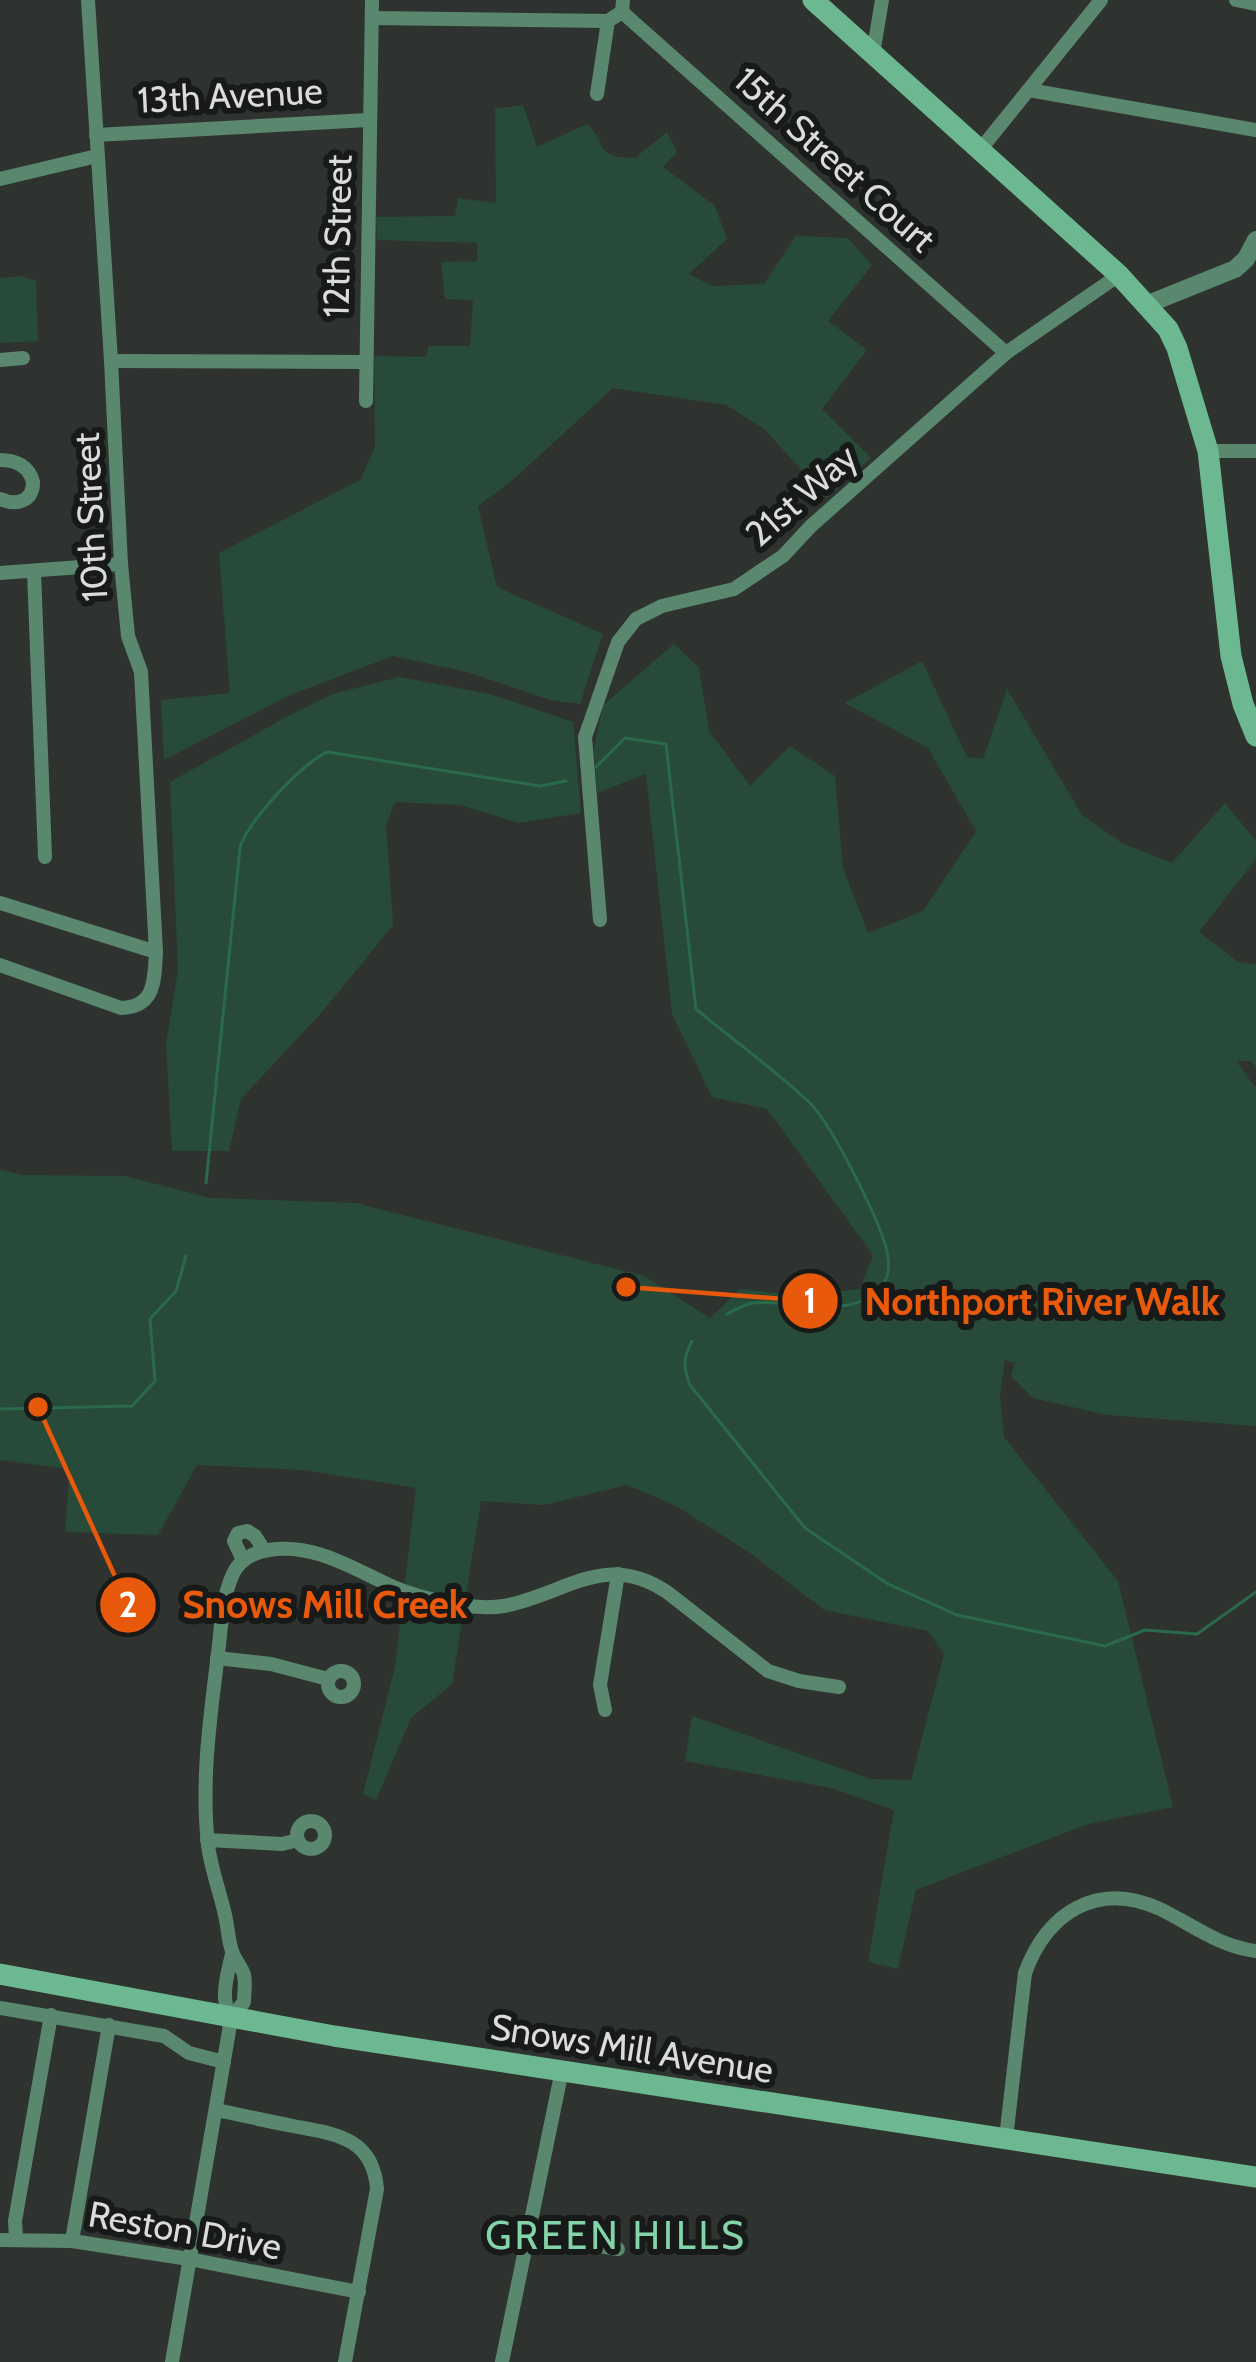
<svg xmlns="http://www.w3.org/2000/svg" width="1256" height="2362" viewBox="0 0 1256 2362" font-family="Cabin,sans-serif">
  <style>
    .green { fill: #284a39 }
    .lines { fill: none; stroke-linecap: round; stroke-linejoin: round }
    .stream { stroke: #2a694b; stroke-width: 3 }
    .minor { stroke: #5a886f; stroke-width: 14 }
    .tertiary { stroke: #5a886f; stroke-width: 18 }
    .secondary { stroke: #6cb991; stroke-width: 21 }
    .labels { text-anchor: middle; dominant-baseline: central; stroke-width: 12; stroke-linejoin: round; paint-order: stroke }
    .street-label { font-size: 36px; fill: #dadcdb; stroke: #181a19 }
    .neighbourhood-label { font-size: 39px; letter-spacing: 3px; fill: #84d4aa; stroke: #181a19 }
    .leader { fill: none; stroke: #e8590c; stroke-width: 4.5 }
    .callout-dot { fill: #e8590c; stroke: #181a19; stroke-width: 4.5 }
    .mark-label { font-size: 36px; text-anchor: middle; font-weight: bold; fill: #fff }
    .callout-label { font-size: 39px; text-anchor: middle; font-weight: bold; fill: #e8590c; stroke: #181a19; stroke-width: 12; stroke-linejoin: round; paint-order: stroke }
  </style>
  <rect width="100%" height="100%" fill="#2f3330"/>
  <g class="green">
    <path d="M 523,105 L 537,147 L 587,124 C 609,145 592,157 635,158 L 667,132 L 677,152 L 663,167 L 715,206 L 727,239 L 689,274 L 712,286 L 764,284 L 796,236 L 848,238 L 872,265 L 828,321 L 867,350 L 822,409 L 871,458 L 827,498 L 764,429 L 726,405 L 613,388 L 515,478 L 478,506 L 497,587 L 603,634 L 580,704 L 550,700 L 467,672 L 393,656 L 290,695 L 164,760 L 161,700 L 230,693 L 219,553 L 360,480 L 375,447 L 374,356 L 426,357 L 429,346 L 470,346 L 473,300 L 445,299 L 441,262 L 477,261 L 477,243 L 377,240 L 376,217 L 455,216 L 458,198 L 496,203 L 495,109 Z"/>
    <polygon points="21,276 36,281 38,341 0,343 0,278"/>
    <polygon points="674,644 699,668 709,731 750,786 790,746 835,776 843,868 868,933 923,911 976,831 928,748 845,703 922,661 967,757 983,759 1007,689 1082,815 1122,843 1172,863 1225,803 1256,841 1256,859 1199,932 1238,962 1256,964 1256,1069 1251,1061 1236,1061 1256,1088 1256,1426 1107,1415 1033,1398 1011,1376 1015,1363 1005,1360 1000,1395 1004,1437 1118,1581 1173,1807 1088,1824 916,1890 898,1969 868,1962 894,1810 831,1788 685,1761 692,1716 871,1779 911,1780 944,1654 928,1631 824,1610 750,1553 676,1506 627,1485 544,1505 481,1501 452,1684 411,1718 376,1800 363,1794 395,1667 416,1488 304,1470 197,1465 158,1535 65,1532 70,1469 0,1460 0,1170 24,1175 125,1176 210,1198 356,1203 644,1276 710,1318 740,1289 801,1296 860,1289 873,1255 767,1109 712,1097 672,1014 646,774 597,793 594,749 603,705"/>
    <polygon points="399,677 490,694 573,722 581,813 519,823 460,805 395,802 386,825 393,925 323,1011 241,1099 229,1151 172,1151 166,1044 178,970 170,782 290,715 333,694"/>
  </g>
  <g class="lines">
    <g class="stream">
      <path d="M 596,767 L 625,738 L 666,744 L 696,1009 C 733,1040 774,1069 809,1102 C 831,1123 884,1227 888,1257 C 890,1269 887,1283 878,1291 C 844,1321 791,1298 752,1303 C 743,1305 735,1310 727,1314"/>
      <path d="M 206,1183 L 240,848 C 245,824 305,760 328,752 L 540,786 L 566,781"/>
      <path d="M 692,1341 C 683,1358 683,1368 690,1385 L 805,1528 L 888,1584 L 957,1615 L 1105,1646 L 1145,1630 L 1197,1634 L 1256,1592"/>
      <polyline points="0,1409 132,1406 155,1381 150,1319 176,1291 186,1256"/>
    </g>
    <g class="minor">
      <polyline points="1236,0 1256,4"/>
      <polyline points="622,12 1006,353"/>
      <polyline points="372,18 608,21"/>
      <polyline points="873,54 882,0"/>
      <polyline points="1029,90 1256,130"/>
      <polyline points="597,94 608,21 622,12 623,0"/>
      <polyline points="96,135 368,120"/>
      <polyline points="980,150 1101,0"/>
      <polyline points="0,179 97,156"/>
      <polyline points="0,360 23,358"/>
      <polyline points="111,361 365,362"/>
      <polyline points="366,401 372,0"/>
      <polyline points="1208,451 1256,451"/>
      <path d="M 0,460 C 16,460 29,466 33,482 C 33,502 16,506 0,499"/>
      <polyline points="34,572 45,857"/>
      <polyline points="0,573 121,564"/>
      <polyline points="0,903 156,952"/>
      <polyline points="600,920 585,737 618,642 636,619 662,606 734,589 783,556 811,526 1006,353 1119,275"/>
      <path d="M 0,965 L 121,1008 C 156,1007 154,980 156,952 L 141,672 L 128,636 L 121,564 L 111,361 L 88,0"/>
      <polyline points="243,1560 234,1541 238,1533 247,1531 255,1536 264,1550"/>
      <polyline points="217,1658 271,1664 328,1679"/>
      <circle cx="341" cy="1684" r="13"/>
      <polyline points="605,1710 600,1685 618,1574"/>
      <circle cx="311" cy="1835" r="14"/>
      <polyline points="207,1840 282,1844 298,1840"/>
      <polyline points="0,2008 164,2036 189,2053 224,2062"/>
      <path d="M 231,2018 L 244,2002 C 244,1994 246,1983 244,1975 C 242,1967 234,1959 232,1951 C 228,1940 228,1927 225,1915 C 220,1892 211,1869 208,1845 C 201,1782 210,1717 218,1654 C 221,1629 222,1597 233,1574 C 239,1560 254,1552 269,1550 C 313,1543 350,1567 389,1585 C 409,1594 428,1599 450,1603 C 468,1606 485,1609 504,1606 C 565,1595 604,1550 667,1592 L 768,1671 L 799,1681 L 839,1687"/>
      <path d="M 216,2110 C 241,2115 267,2121 293,2126 C 335,2134 373,2137 377,2189 L 345,2362"/>
      <path d="M 1006,2138 L 1025,1973 C 1047,1913 1097,1880 1160,1909 C 1193,1925 1218,1946 1256,1951"/>
      <polyline points="528,2234 618,2249"/>
      <polyline points="16,2238 15,2221 51,2015"/>
      <polyline points="0,2240 72,2241 189,2259 359,2292"/>
      <polyline points="72,2241 109,2025"/>
      <path d="M 172,2362 L 229,2031 C 231,2017 226,2011 225,1998 C 224,1983 229,1968 232,1954"/>
      <polyline points="502,2362 562,2070"/>
    </g>
    <polyline class="tertiary" points="1148,304 1235,269 1246,259 1256,240"/>
    <g class="secondary">
      <polyline points="813,0 1119,275 1168,329 1177,348 1208,451 1231,656 1243,704 1256,736"/>
      <polyline points="0,1974 334,2036 1256,2177"/>
    </g>
  </g>
  <g class="labels">
    <g class="street-label">
      <text transform="translate(230 95) rotate(-3)">13th Avenue</text>
      <text transform="translate(835 159) rotate(42)">15th Street Court</text>
      <text transform="translate(337 236) rotate(-89)">12th Street</text>
      <text transform="translate(801 495) rotate(-41)">21st Way</text>
      <text transform="translate(90 517) rotate(-93)">10th Street</text>
      <text transform="translate(632 2048) rotate(9)">Snows Mill Avenue</text>
      <text transform="translate(185 2230) rotate(10)">Reston Drive</text>
    </g>
    <g class="neighbourhood-label">
      <text x="616" y="2235">GREEN HILLS</text>
    </g>
  </g>
  <path class="leader" d="M626 1287L810 1301M38 1407L128 1605"/>
  <g class="callout-dot">
    <circle cx="626" cy="1287" r="12"/>
    <circle cx="38" cy="1407" r="12"/>
    <circle cx="810" cy="1301" r="30"/>
    <circle cx="128" cy="1605" r="30"/>
  </g>
  <g class="mark-label">
    <text x="810" y="1313">1</text>
    <text x="128" y="1617">2</text>
  </g>
  <g class="callout-label">
    <text x="1042" y="1315">Northport River Walk</text>
    <text x="325" y="1618">Snows Mill Creek</text>
  </g>
</svg>
